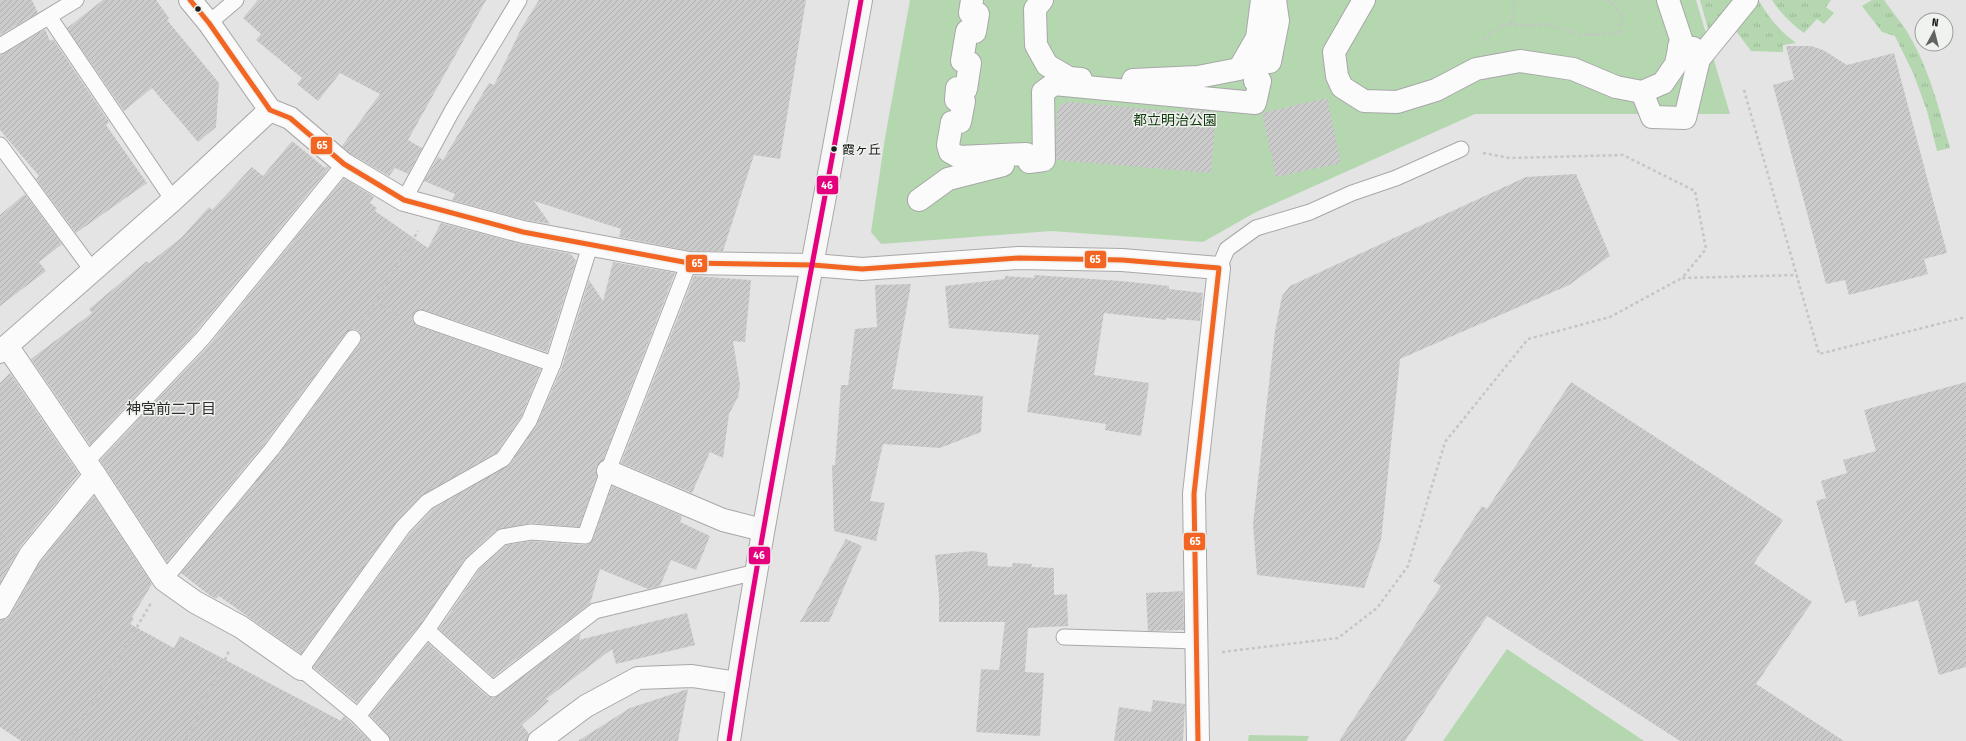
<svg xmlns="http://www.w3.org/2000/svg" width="1966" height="741" viewBox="0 0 1966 741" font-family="'Fira Sans Condensed','Noto Sans JP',sans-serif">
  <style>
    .grass { fill: url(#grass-tufts) }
    .park { fill: #b4d7b0 }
    .building { fill: url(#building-hatch) }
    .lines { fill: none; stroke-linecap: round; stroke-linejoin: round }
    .service-casing { stroke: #a7a8a7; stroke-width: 17 }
    .pedestrian-casing { stroke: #a7a8a7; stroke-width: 24 }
    .minor-casing { stroke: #a7a8a7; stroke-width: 24 }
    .tertiary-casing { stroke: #a7a8a7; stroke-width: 24 }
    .secondary-casing { stroke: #a7a8a7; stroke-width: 24 }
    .path { stroke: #c4c5c4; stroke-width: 2.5; stroke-dasharray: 3 3; stroke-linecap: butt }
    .service { stroke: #fbfbfb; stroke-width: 15 }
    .pedestrian { stroke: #fbfbfb; stroke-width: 22 }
    .minor { stroke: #fbfbfb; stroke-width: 22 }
    .tertiary { stroke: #fbfbfb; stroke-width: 22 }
    .secondary { stroke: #f8f8f8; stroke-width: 22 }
    .bus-1-casing { stroke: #f0f2ef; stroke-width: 8 }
    .bus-2-casing { stroke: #f0f2ef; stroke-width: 8 }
    .bus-1 { stroke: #f26522; stroke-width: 5 }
    .bus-2 { stroke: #e5007d; stroke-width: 5 }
    .bus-dot { fill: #1c1d1c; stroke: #f0f2ef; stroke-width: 1.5 }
    .labels { text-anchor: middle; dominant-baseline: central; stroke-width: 3; stroke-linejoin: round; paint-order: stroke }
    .bus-label { font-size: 13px; fill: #1c1d1c; stroke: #f0f2ef; text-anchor: start }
    .park-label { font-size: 14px; fill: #0b3607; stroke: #f0f2ef }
    .neighbourhood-label { font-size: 15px; fill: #2d2f2d; stroke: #f0f2ef }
    .line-badge { stroke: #f0f2ef; stroke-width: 1.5 }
    .badge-label { font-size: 11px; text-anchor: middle; font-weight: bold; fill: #fff }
  </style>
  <defs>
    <pattern id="grass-tufts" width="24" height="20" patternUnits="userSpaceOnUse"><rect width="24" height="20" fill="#b4d7b0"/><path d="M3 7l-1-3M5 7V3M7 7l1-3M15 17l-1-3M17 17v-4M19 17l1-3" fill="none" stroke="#9ab897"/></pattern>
    <pattern id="building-hatch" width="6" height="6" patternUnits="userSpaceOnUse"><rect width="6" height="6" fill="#cbcbcb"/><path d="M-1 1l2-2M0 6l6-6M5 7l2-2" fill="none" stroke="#aeaeae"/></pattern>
  </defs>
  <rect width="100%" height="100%" fill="#e3e4e3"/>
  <g class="grass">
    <polygon points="1700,0 1731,0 1734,3 1712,43"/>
    <path d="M 1772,0 L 1831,0 L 1826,7 L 1834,13 L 1824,24 L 1817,19 L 1804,33 C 1792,24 1781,14 1772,0 Z"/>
    <path d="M 1872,0 L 1884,0 C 1891,10 1899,20 1906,30 C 1928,65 1939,108 1950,148 L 1937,151 L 1927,111 L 1914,75 L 1895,36 L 1882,32 L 1862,6 Z"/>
    <path d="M 1759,1 C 1769,18 1780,31 1796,43 L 1783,45 L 1783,52 L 1751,51 L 1736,31 L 1748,8 Z"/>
  </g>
  <g class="park">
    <polygon points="910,0 1696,0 1730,114 1475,114 1256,212 1203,242 1051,231 881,244 871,232 885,138"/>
    <polygon points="1507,649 1644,741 1443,741"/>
    <polygon points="1249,735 1309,736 1307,741 1248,741"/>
  </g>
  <g class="building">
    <polygon points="0,0 32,0 38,13 0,35"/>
    <polygon points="103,0 156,0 169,18 167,20 219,83 216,127 198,142 152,88 124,111 67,28"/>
    <polygon points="258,0 486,0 408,140 422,148 408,174 395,168 389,176 351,154 342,146 380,94 340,73 318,101 297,84 302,78 256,40 261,34 243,18"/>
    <polygon points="539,0 806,0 780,159 754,155 723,251 690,251 619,237 621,229 534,201 550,224 526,220 452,200 455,194 424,181 438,157 443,160 489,83 494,85 521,29"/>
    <polygon points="45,29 50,41 53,39 109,122 106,125 147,183 76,233 36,179 39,176 0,130 0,55"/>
    <polygon points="1786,46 1811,46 1823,50 1847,65 1894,53 1947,253 1924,259 1928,274 1849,295 1845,280 1826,284 1773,85 1794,79"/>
    <polygon points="1327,98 1341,163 1276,177 1262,113"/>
    <polygon points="1070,102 1185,112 1185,109 1216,112 1211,173 1056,160 1057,112 1061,104"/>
    <polygon points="292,141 325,168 327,166 329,168 196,332 90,445 31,359 92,313 89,309 147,261 149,263 181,238 209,207 212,210 252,167 263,176"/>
    <polygon points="1576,174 1610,256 1569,285 1400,359 1381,540 1364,588 1257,575 1253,524 1275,331 1282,296 1290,286 1526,177"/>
    <polygon points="344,178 374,197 370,203 377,208 375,211 428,248 441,223 520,244 571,254 576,261 547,352 424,310 415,311 412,320 418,326 541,369 521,417 497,452 421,496 396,522 301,654 219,596 216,599 209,595 181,573 279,454 360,343 362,339 359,331 354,329 346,333 265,443 167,562 100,460 210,344"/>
    <polygon points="25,194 62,244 39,262 46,271 0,306 0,215"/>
    <polygon points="613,262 675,273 603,460 596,466 597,476 579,527 531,523 496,530 465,559 420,625 357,703 313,667 410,533 433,509 510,464 537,424 562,367 589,280 603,301"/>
    <polygon points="1034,275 1121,281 1169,286 1169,289 1203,293 1200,321 1166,318 1166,320 1104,313 1094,375 1149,383 1141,436 1105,430 1106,424 1027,412 1039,335 949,328 945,286 1005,279 1005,276 1034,278"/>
    <polygon points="694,276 751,280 745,342 733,341 740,385 738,397 729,414 723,458 710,452 692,493 621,463"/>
    <polygon points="911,284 892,389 983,396 981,432 940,448 883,444 870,501 885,503 876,541 834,531 832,465 835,465 841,385 848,385 855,329 877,327 875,285"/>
    <polygon points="10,373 79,474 20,547 0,583 0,383"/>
    <polygon points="1571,382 1783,520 1754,563 1812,602 1756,684 1844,741 1680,741 1487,616 1405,741 1339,741 1441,586 1433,581 1482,506 1487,509"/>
    <polygon points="1966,382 1966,667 1939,675 1918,600 1859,617 1855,600 1845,603 1816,501 1826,498 1821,481 1847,473 1843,460 1876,451 1864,410"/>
    <polygon points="612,486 682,516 680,522 710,536 696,570 671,560 660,586 648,589 600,569 590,604 493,677 439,629 479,570 506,545 531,541 584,545 590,543 593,539"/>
    <polygon points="94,496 152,584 132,617 134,619 130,624 174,648 180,636 341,721 344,716 370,741 21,741 0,727 0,620 6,619 11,614 40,562"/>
    <polygon points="846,539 862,546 829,622 800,622"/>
    <polygon points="973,551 987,553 988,566 1012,567 1013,563 1032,564 1031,567 1054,568 1054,595 1067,594 1068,626 1028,628 1025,672 1044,673 1040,736 976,732 981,669 999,670 1005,622 939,622 939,596 935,555"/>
    <polygon points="1183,591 1184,630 1148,631 1146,593"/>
    <polygon points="687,613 695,645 616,664 612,649 546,699 549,701 522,725 529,734 527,741 391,741 388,735 370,715 428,643 487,696 494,698 581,633 579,640"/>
    <polygon points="688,689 678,741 578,741 630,708"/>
    <polygon points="1153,700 1185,704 1183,741 1114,741 1119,707 1151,712"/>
  </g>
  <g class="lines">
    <g class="service-casing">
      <g id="service">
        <polyline points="50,18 173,200"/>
        <polyline points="209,23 236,0"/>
        <polyline points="0,46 76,0"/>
        <polyline points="0,145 92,270"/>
        <polyline points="404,200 452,111 519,0"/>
        <polyline points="1219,268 1227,249 1256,228 1310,212 1352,193 1396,178 1461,149"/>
        <polyline points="421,318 553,364"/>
        <polyline points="86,462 203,338 344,164"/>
        <polyline points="164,580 272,449 353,338"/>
        <polyline points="427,630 493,689 595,611 756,572"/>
        <polyline points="1064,637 1197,641"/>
        <polyline points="358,716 427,630 472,564 502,537 531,532 585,536 608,471 689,263"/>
        <polyline points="382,741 358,716 301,669 403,527 427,502 503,459 529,421 553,364 590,246"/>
      </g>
    </g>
    <g class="pedestrian-casing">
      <g id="pedestrian">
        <polyline points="972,0 970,13 978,14 975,32 967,31 962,61 970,63 966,89 957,88 956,100 964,101 960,122 952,122 948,145 950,152 959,157 1026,154 1029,162 1044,160 1043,92 1054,84 1255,103 1260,81 1255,81 1254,63 1270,62 1278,21 1275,0"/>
        <polyline points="1042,0 1035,9 1036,45 1047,65 1069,78 1081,79"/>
        <polyline points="1364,0 1334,52 1337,76 1342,87 1364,101 1397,102 1436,90 1476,69 1520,61 1573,69 1616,87 1642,92 1663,83 1676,64 1681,39 1668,0"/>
        <polyline points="1699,59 1747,0"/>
        <polyline points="1133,80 1198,77 1239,69 1257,38 1262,0"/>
        <polyline points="1642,92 1652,117 1685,118 1699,59 1693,48 1679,47"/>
        <polyline points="919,200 948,179 1003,165"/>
      </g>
    </g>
    <g class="minor-casing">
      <g id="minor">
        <polyline points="190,0 209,23 270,110 290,118 344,164 404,200 523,232 689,263 813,265 862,269 1019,258 1122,260 1219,268 1194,494 1198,741"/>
        <polyline points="7,346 95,475 164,580 195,602 241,627 301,669"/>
        <polyline points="608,471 723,520 763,530"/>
        <polyline points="0,608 30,555 95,475"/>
        <polyline points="539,741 586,706 638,678 692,676 738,683"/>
      </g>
    </g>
    <g class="tertiary-casing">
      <polyline id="tertiary" points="0,352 173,200 270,110"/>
    </g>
    <g class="secondary-casing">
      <path id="secondary" d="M 729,741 C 766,493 817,247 861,0"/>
    </g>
    <g class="path">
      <polyline points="1511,24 1515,9 1514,0"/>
      <polyline points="1483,39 1501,26 1511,24 1528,26 1546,24 1581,35 1620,33 1622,15 1610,1 1607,0"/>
      <polyline points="1744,90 1819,354 1966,317"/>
      <polyline points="1483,153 1510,158 1623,155 1695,191 1706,249 1682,278 1797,275"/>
      <polyline points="375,301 398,316"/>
      <polyline points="365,319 418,231"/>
      <polyline points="0,534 8,540"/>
      <polyline points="1222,652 1338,638 1377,608 1408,566 1445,442 1528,339 1610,317 1682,278"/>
      <polyline points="70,741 151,603"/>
      <polyline points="186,741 229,651"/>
      <polyline points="296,741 312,707"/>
    </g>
    <use href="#service" class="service"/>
    <use href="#pedestrian" class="pedestrian"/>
    <use href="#minor" class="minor"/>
    <use href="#tertiary" class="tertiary"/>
    <use href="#secondary" class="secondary"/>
    <g class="bus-1-casing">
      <polyline id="bus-1" points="190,0 209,23 270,110 290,118 344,164 404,200 523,232 689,263 813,265 862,269 1019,258 1122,260 1219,268 1194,494 1198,741"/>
    </g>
    <g class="bus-2-casing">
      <path id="bus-2" d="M 729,741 C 766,493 817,247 861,0"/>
    </g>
    <use href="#bus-1" class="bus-1"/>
    <use href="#bus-2" class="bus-2"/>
  </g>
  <g class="bus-dot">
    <circle cx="198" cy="9" r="3.5"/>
    <circle cx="834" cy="149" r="3.5"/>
  </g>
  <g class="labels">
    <g class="bus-label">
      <text x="842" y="149">霞ヶ丘</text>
    </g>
    <g class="park-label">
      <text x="1175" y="120">都立明治公園</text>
    </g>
    <g class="neighbourhood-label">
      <text x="171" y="409">神宮前二丁目</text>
    </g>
  </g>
  <g class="line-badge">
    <rect x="310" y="136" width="23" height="19" rx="4" fill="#f26522"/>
    <rect x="816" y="175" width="23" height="20" rx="4" fill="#e5007d"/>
    <rect x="1084" y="250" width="23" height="19" rx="4" fill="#f26522"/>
    <rect x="685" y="254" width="23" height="19" rx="4" fill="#f26522"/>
    <rect x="1183" y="532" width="23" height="19" rx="4" fill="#f26522"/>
    <rect x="748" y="546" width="23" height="19" rx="4" fill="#e5007d"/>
  </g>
  <g class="badge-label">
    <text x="322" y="149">65</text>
    <text x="827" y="189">46</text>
    <text x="1095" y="263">65</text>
    <text x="697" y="267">65</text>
    <text x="1195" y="545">65</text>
    <text x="759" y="559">46</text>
  </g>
  <g transform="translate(1934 32) rotate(7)"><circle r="19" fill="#f0f2ef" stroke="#9b9d9b"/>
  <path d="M0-3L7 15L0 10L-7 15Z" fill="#626362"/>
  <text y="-6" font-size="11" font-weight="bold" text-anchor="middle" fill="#1c1d1c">N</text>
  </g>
</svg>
